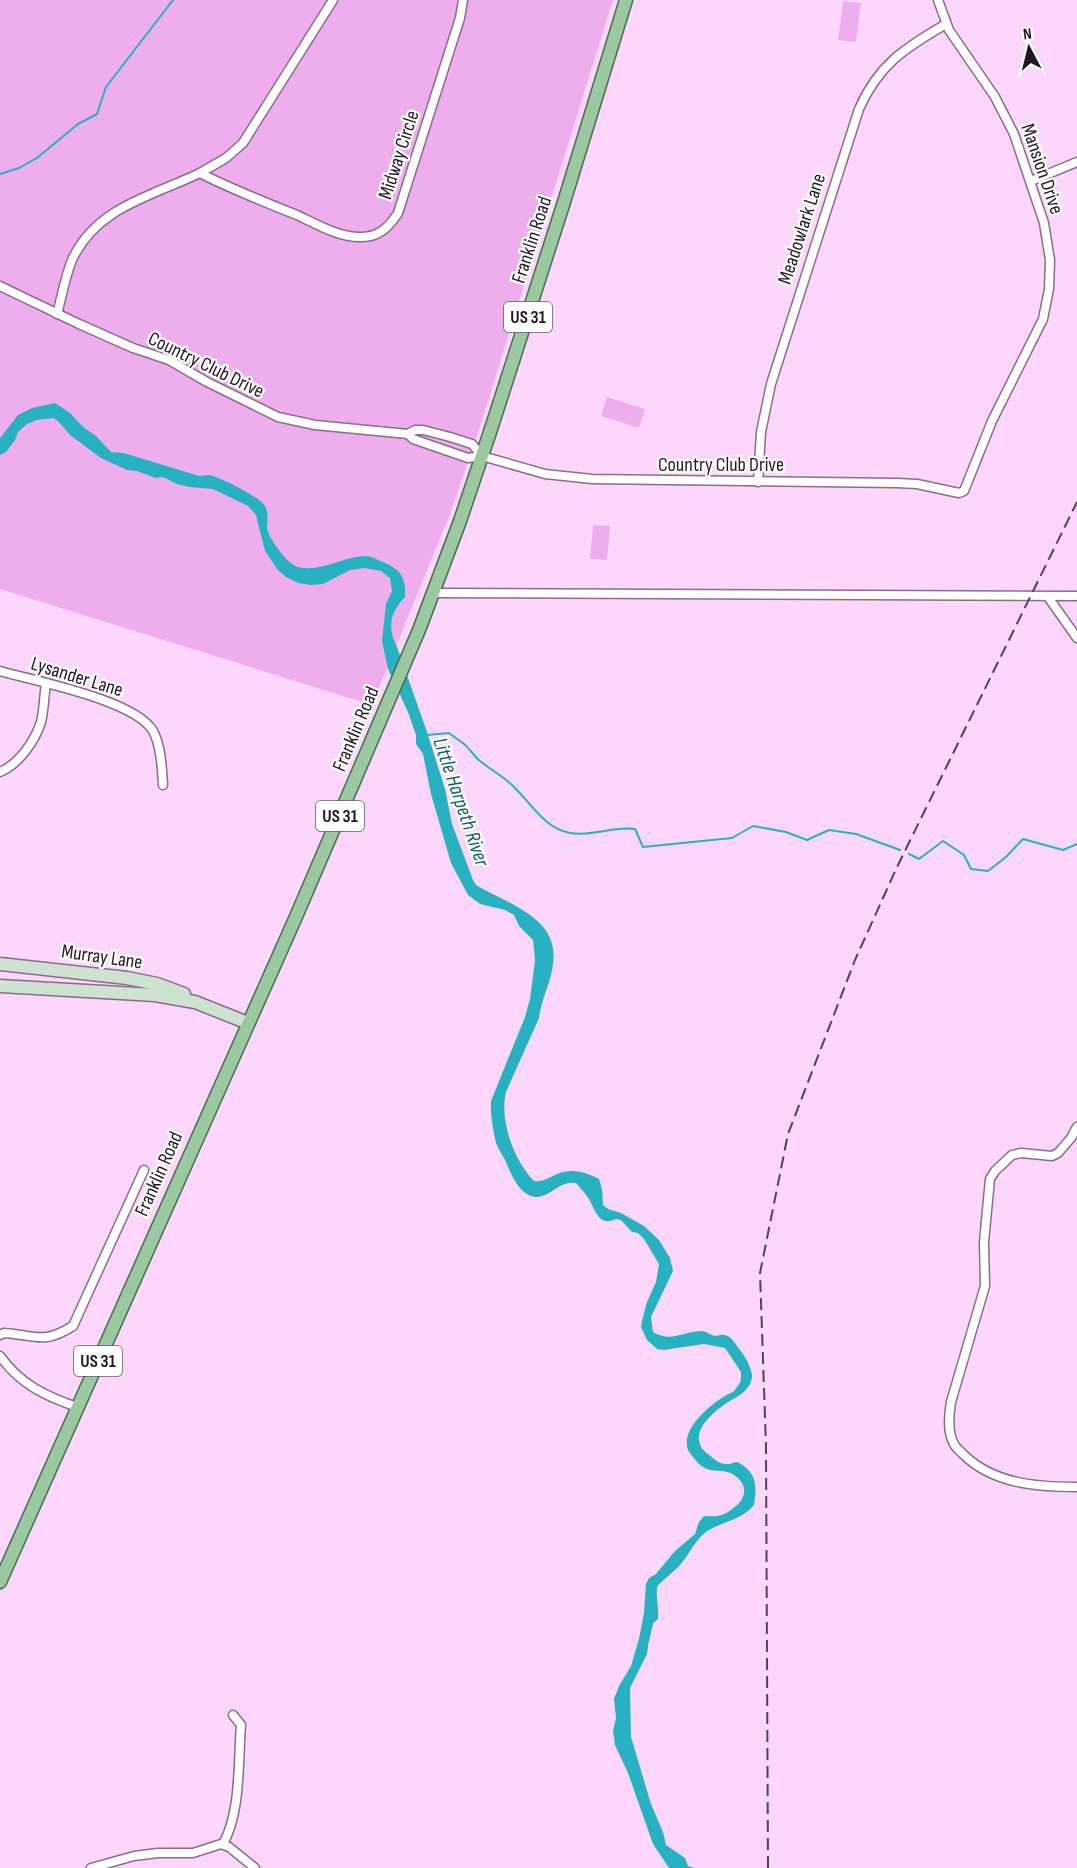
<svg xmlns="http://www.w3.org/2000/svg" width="1077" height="1868" viewBox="0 0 1077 1868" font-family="'Sofia Sans Condensed',sans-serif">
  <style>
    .green { fill: #eeaeed }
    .water { fill: #27b1c1 }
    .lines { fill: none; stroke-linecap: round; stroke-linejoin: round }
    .stream { stroke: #27b1c1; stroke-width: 2 }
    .street-casing { stroke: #8c6b8b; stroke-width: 11 }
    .secondary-casing { stroke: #8c6b8b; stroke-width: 15 }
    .primary-casing { stroke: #45704c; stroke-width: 15 }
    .street { stroke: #fff; stroke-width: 8 }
    .secondary { stroke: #cde3d0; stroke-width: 12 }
    .primary { stroke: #9bc7a1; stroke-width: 12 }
    .rail { stroke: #544153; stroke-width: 2; stroke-dasharray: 12 6; stroke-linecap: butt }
    .labels { text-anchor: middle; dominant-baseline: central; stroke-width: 4.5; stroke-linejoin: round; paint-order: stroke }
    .shield { fill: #fff; stroke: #655c65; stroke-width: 1.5 }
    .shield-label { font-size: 18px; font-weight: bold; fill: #231623 }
    .street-label { font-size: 20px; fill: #231623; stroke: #fff }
    .water-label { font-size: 21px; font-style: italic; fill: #155d65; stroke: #fff }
  </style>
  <rect width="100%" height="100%" fill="#fdd7fb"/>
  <g class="green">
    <polygon points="0,0 613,0 479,430 450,514 372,705 0,589"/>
    <polygon points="843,1 861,3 856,42 838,40"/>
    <polygon points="607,397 645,409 639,428 601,416"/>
    <polygon points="593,525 610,526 607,560 590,559"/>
  </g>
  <path class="water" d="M 55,403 L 70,413 L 83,427 L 96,436 L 111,452 L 124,453 L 199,476 C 202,476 206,475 209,475 C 218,476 260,497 265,506 C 269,513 267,520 267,528 C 269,539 287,564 298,567 C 320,573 343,556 366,556 C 372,556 377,560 383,562 C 401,570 406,577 405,597 C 390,612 387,628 397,647 L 426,729 L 445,789 L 452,824 L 473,880 L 476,885 C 507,904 560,917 553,964 C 551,983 541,999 539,1018 L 506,1092 C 499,1120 514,1161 534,1181 C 543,1182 548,1178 557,1174 C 572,1168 585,1172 599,1179 L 602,1189 L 603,1205 L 608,1209 L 621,1213 L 644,1226 L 659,1240 L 670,1258 L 673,1271 L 651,1317 L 653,1332 C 671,1343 684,1331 702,1331 C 706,1331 710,1335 715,1336 C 716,1336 722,1334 724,1335 C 731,1335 736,1345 740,1350 C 745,1356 751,1367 752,1375 C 752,1391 736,1397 725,1404 C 714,1412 694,1428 700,1444 C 701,1448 705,1452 708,1454 C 714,1459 720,1465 728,1464 C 732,1464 734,1462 737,1462 C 740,1463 743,1465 745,1467 C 758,1477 756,1491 754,1505 C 741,1521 722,1521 706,1532 C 694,1541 690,1554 680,1565 C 673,1573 664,1578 657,1587 C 656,1598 659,1607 658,1619 L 651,1625 L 647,1654 L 630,1688 L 631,1737 L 651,1804 L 663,1832 L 666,1845 L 685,1858 L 688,1866 L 695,1868 L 669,1868 L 653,1844 L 628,1773 L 615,1745 L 613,1731 L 616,1718 L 614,1699 L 619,1686 L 631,1666 L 639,1639 L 644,1613 L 646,1584 L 649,1578 L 656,1574 L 675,1551 L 695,1534 L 699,1522 L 704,1516 C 721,1517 724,1516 737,1505 C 748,1495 746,1483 734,1475 C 720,1466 708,1478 693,1457 C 690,1453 687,1450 687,1445 C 684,1427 711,1404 725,1396 C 729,1393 733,1393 737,1389 C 741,1384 741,1378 741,1372 L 725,1348 L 704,1344 L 664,1350 L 657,1349 L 647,1340 L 641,1327 L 642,1321 L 647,1302 L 656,1282 L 659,1264 L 644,1239 L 638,1233 L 632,1232 L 621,1220 L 616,1219 C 601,1226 597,1215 591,1203 C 588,1196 582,1190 576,1183 C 559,1181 550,1197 537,1197 C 519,1197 511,1173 505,1160 C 502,1154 498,1149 496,1143 C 493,1129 490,1115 491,1101 L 525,1017 L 530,999 L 535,960 L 533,940 L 519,926 L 514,915 L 505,910 L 480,904 L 468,895 L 451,863 L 431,794 L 423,754 L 416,744 L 416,735 L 408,712 L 388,669 L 382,641 L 386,604 L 392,591 L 390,578 L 381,571 L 364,568 L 350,570 L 323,584 L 311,585 L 298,583 L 286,577 L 278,570 L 265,551 L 256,515 L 248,506 L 213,489 L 189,487 L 177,484 L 163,477 L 156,478 L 137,471 L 127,470 L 101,458 L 70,435 L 58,421 L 53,418 L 37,420 L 27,424 L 18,432 L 15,440 L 6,452 L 0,455 L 0,438 L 18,415 L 32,408 Z"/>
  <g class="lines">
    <g class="stream">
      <polyline points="0,174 19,168 37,158 78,124 97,114 106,87 173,0"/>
      <path d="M 427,735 L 449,733 C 454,737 459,740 464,744 C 470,749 474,756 480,761 C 491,770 503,776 513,786 C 531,803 544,828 570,833 C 591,837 613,826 635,829 L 643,847 L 732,838 L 753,826 L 786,832 L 807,840 L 829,830 L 856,834 L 900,850"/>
      <polyline points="909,854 919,859 943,841 964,855 971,869 988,871 1006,857 1023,839 1063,850 1077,844"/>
      <polyline points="734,1393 741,1383"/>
      <polyline points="648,1641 652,1624"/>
    </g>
    <g class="street-casing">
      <g id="street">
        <path d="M 333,0 L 243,143 L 226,158 L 200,173 C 231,189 264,202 297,215 C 316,224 340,238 362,237 C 379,237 389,227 398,213 L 460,18 L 463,0"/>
        <polyline points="1031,181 1077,162"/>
        <polyline points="0,286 79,324 133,348 169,360 207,382 278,417 315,425 408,434"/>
        <path d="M 57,314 C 62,296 65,277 72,260 C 96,207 152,196 200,173"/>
        <polyline points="482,456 472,444 450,437 423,430 415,430 408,434 413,439 468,458 482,456 545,474 592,479 897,483 917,484 959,493 964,491 992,421 1043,319 1049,289 1050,260 1044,223 1014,134 995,97 949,30 938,0"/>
        <path d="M 758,482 L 761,432 L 771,384 L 859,109 C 879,64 905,48 946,24"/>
        <polyline points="433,593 1077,596"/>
        <polyline points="1048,597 1077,638"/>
        <path d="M 0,671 C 35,681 135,700 153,731 C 161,745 162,769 163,785"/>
        <path d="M 0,772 C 19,764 35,741 41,722 C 44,710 44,696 46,684"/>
        <path d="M 1077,1127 L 1071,1138 L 1058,1153 L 1052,1156 L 1021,1153 L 1012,1155 L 995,1171 L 990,1179 L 984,1242 L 985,1286 L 951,1402 C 949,1415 947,1432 954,1444 C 956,1448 960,1451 963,1454 C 993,1484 1037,1487 1077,1487"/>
        <path d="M 0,1335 L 4,1333 C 36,1335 43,1345 73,1326 L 144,1170"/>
        <path d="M 0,1356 C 20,1384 45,1396 77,1407"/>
        <path d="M 223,1844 C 241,1812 238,1763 241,1725 L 233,1715"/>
        <polyline points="91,1868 134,1856 158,1853 193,1853 221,1844 229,1847 255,1868"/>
      </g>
    </g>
    <g class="secondary-casing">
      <g id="secondary">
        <polyline points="0,964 127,978 157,984 184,994"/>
        <polyline points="0,986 155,995 195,1002 248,1023"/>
      </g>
    </g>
    <g class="primary-casing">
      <polyline id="primary" points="0,1582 295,919 419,630 460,521 491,429 564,202 626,0"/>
    </g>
    <use href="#street" class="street"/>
    <use href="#secondary" class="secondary"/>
    <use href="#primary" class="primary"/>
    <polyline class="rail" points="768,1868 766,1446 760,1273 788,1134 855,960 897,867 1077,502"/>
  </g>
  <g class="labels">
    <g class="shield">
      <rect x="504" y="302" width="48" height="30" rx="4.5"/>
      <rect x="316" y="801" width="48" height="30" rx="4.5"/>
      <rect x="74" y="1346" width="48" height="30" rx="4.5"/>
    </g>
    <g class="shield-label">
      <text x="528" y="317">US 31</text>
      <text x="340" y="816">US 31</text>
      <text x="98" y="1361">US 31</text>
    </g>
    <g class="street-label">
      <text transform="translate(399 155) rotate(-72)">Midway Circle</text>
      <text transform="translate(1042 169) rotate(71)">Mansion Drive</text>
      <text transform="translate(802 229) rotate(-72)">Meadowlark Lane</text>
      <text transform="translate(532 240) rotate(-72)">Franklin Road</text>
      <text transform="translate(206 365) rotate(26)">Country Club Drive</text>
      <text x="721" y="465">Country Club Drive</text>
      <text transform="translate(77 677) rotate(17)">Lysander Lane</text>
      <text transform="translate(356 729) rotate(-67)">Franklin Road</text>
      <text transform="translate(102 957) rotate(8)">Murray Lane</text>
      <text transform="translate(159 1174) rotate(-66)">Franklin Road</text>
    </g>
    <g class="water-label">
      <text transform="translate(461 802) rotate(71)">Little Harpeth River</text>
    </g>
  </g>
  <g transform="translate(1029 48) rotate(353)" stroke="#ffffff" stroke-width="4.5" paint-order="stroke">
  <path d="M0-4.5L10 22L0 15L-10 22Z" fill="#231623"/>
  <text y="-9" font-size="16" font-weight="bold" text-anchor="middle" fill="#231623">N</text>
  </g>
</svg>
